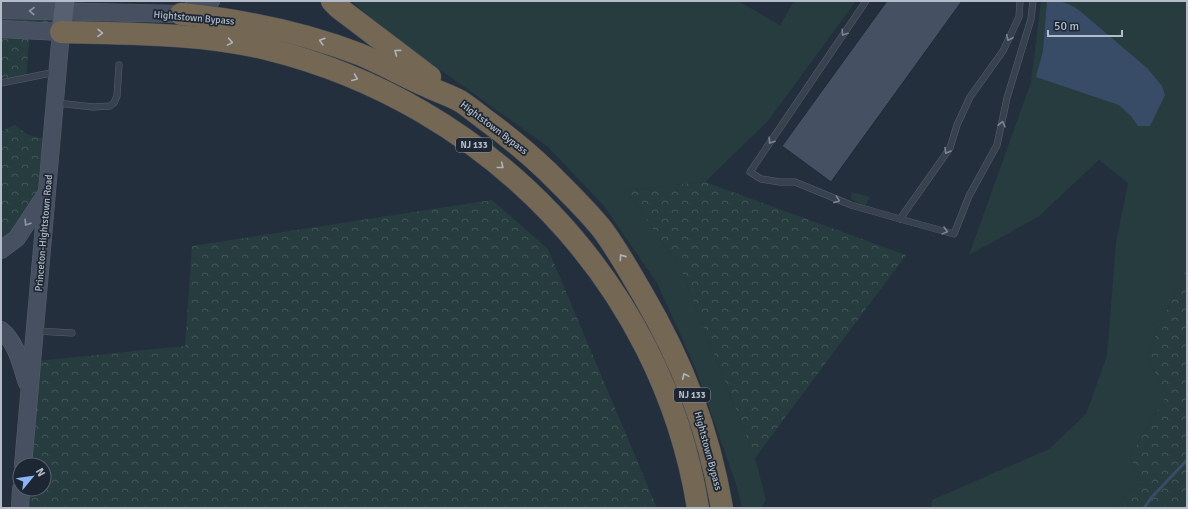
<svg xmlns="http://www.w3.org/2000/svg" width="1188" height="509" viewBox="0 0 1188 509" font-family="Signika,sans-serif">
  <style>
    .grass { fill: #263c3f }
    .forest { fill: url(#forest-crowns); fill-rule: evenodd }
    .water { fill: #394c67 }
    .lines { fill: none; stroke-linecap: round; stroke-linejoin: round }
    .stream { stroke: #394c67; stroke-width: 3 }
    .building { fill: #455162; stroke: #1f2835 }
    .lane-casing { stroke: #565f6c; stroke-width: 7 }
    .secondary-casing { stroke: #565f6c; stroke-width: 18 }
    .primary-casing { stroke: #414a57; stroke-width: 20 }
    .highway-casing { stroke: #434c59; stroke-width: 23 }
    .lane { stroke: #38414e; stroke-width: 6 }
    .secondary { stroke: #465061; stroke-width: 17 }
    .primary { stroke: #56606e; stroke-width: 19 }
    .highway { stroke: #746855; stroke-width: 22 }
    .oneway { stroke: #8e96a5 }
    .oneway2 { stroke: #aeb4bd }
    .oneway3 { stroke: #7c8592 }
    .labels { text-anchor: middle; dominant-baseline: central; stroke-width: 3.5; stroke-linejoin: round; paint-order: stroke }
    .shield { fill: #1d2633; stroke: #878f9c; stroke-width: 1 }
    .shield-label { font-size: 9px; font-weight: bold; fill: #b4bcc9 }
    .street-label { font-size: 10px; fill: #b4bcc9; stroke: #1d2633 }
  </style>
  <defs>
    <pattern id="forest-crowns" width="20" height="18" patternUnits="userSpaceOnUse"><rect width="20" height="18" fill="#263c3f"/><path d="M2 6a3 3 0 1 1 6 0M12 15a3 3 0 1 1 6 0" fill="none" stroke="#435659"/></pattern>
  </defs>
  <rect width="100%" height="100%" fill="#242f3e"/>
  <g class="grass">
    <polygon points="351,1 738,1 780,25 794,1 856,1 768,121 705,182 682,184 627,191 681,270 755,458 766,500 761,508 742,508 736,484 695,367 657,283 604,206 548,147 396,38"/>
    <polygon points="1041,1 1187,1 1187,267 1146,356 1167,394 1130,457 1140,480 1113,508 931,508 932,500 1049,449 1086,414 1107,356 1116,242 1128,183 1099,160 1038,217 969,255 1031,82"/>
    <polygon points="852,192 870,197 865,206 851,199"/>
  </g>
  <g class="forest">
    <polygon points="1,1 65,1 61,32 30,31 26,78 1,83"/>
    <polygon points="15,125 28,135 52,140 47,192 1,250 1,132 10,127"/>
    <polygon points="705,182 906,255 755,458 681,270 627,191 682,184"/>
    <path d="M 492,200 L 548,249 L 657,508 L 15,508 L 24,407 L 37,361 L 185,346 L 192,246 ZM 20,465 L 44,465 L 44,489 L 20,489 Z"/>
    <polygon points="1187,267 1187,508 1113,508 1140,480 1130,457 1167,394 1146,356"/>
  </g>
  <path class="water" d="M 1047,1 C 1062,1 1068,2 1080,11 L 1147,68 L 1162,86 L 1165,95 L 1150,126 L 1138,126 L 1131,116 L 1119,105 L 1036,77 L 1043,51 Z"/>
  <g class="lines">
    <polyline class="stream" points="1144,508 1151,498 1187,460"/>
  </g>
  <polygon class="building" points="887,1 962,1 831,182 782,146"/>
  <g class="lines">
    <g class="lane-casing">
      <g id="lane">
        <polyline points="866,1 750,172 761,179 780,182 795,182 851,205 900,219"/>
        <polyline points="1020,1 1019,17 1003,51 970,97 957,125 950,148 900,219 954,234 969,196 997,145 1007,98 1031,19 1033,1"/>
        <polyline points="1,83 56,72"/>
        <polyline points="57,103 93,107 110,106 114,103 117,96 119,65"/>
        <polyline points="37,331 72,333"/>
      </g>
    </g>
    <g class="secondary-casing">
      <g id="secondary">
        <polyline points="1,10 181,14 211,1"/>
        <polyline points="1,29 61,32 23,465"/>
        <polyline points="1,250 17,238 46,194"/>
        <path d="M 1,330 C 17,343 21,365 27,383"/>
        <polyline points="20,508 21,489"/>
      </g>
    </g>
    <g class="primary-casing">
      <polyline id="primary" points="61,32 65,1"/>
    </g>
    <g class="highway-casing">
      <g id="highway">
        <polyline points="332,1 339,8 430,77"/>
        <path d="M 181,14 C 242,20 302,32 359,54 C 381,63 402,75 424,85 C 436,91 449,95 460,101 C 468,106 475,112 483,118 C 505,134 527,152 547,171 C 566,190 585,208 602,229 C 617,249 629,271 642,293 C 683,363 708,428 722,508"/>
        <path d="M 61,32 C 130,34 200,33 267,49 C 487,103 662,282 698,508"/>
      </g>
    </g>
    <use href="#lane" class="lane"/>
    <use href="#secondary" class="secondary"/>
    <use href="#primary" class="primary"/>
    <use href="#highway" class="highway"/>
  </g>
  <defs><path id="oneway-chevron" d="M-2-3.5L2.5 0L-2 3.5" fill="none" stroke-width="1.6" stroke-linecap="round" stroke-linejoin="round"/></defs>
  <g class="oneway">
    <use href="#oneway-chevron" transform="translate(32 11) rotate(-178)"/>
    <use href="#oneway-chevron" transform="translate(27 223) rotate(123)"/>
  </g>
  <g class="oneway2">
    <use href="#oneway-chevron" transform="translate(100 33) rotate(2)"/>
    <use href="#oneway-chevron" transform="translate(322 41) rotate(-163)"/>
    <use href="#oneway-chevron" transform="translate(230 42) rotate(10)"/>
    <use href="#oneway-chevron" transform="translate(397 52) rotate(-143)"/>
    <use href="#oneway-chevron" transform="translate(355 78) rotate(23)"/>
    <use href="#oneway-chevron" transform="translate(501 166) rotate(39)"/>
    <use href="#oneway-chevron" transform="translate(622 257) rotate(-125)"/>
    <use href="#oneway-chevron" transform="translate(685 376) rotate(-114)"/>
  </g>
  <g class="oneway3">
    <use href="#oneway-chevron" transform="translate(844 33) rotate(124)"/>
    <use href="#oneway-chevron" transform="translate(1009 38) rotate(115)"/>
    <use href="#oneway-chevron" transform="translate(1002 124) rotate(-77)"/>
    <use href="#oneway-chevron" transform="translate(771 141) rotate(124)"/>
    <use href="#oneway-chevron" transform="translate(947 151) rotate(121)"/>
    <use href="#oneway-chevron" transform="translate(837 200) rotate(21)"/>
    <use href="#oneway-chevron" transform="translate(945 231) rotate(15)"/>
  </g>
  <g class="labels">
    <g class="shield">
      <rect x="456" y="138" width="36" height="14" rx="3"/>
      <rect x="674" y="388" width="36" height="14" rx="3"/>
    </g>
    <g class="shield-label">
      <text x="474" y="145">NJ 133</text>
      <text x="692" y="395">NJ 133</text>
    </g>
    <g class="street-label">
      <text transform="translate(194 18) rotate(5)">Hightstown Bypass</text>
      <text transform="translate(494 128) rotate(37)">Hightstown Bypass</text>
      <text transform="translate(44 233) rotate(-85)">Princeton-Hightstown Road</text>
      <text transform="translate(708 451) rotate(75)">Hightstown Bypass</text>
    </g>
  </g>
  <rect width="1188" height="509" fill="none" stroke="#b4bcc9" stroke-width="4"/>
  <g transform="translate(32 477) rotate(61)"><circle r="19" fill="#1d2633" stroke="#59626f"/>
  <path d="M0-3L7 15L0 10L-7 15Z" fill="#8ab4f8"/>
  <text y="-6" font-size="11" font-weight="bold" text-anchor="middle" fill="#b4bcc9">N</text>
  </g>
  <path d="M1048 30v6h74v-6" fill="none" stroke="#b4bcc9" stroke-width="2"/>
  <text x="1054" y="30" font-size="12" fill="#b4bcc9" stroke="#1d2633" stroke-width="3" paint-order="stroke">50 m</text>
</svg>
